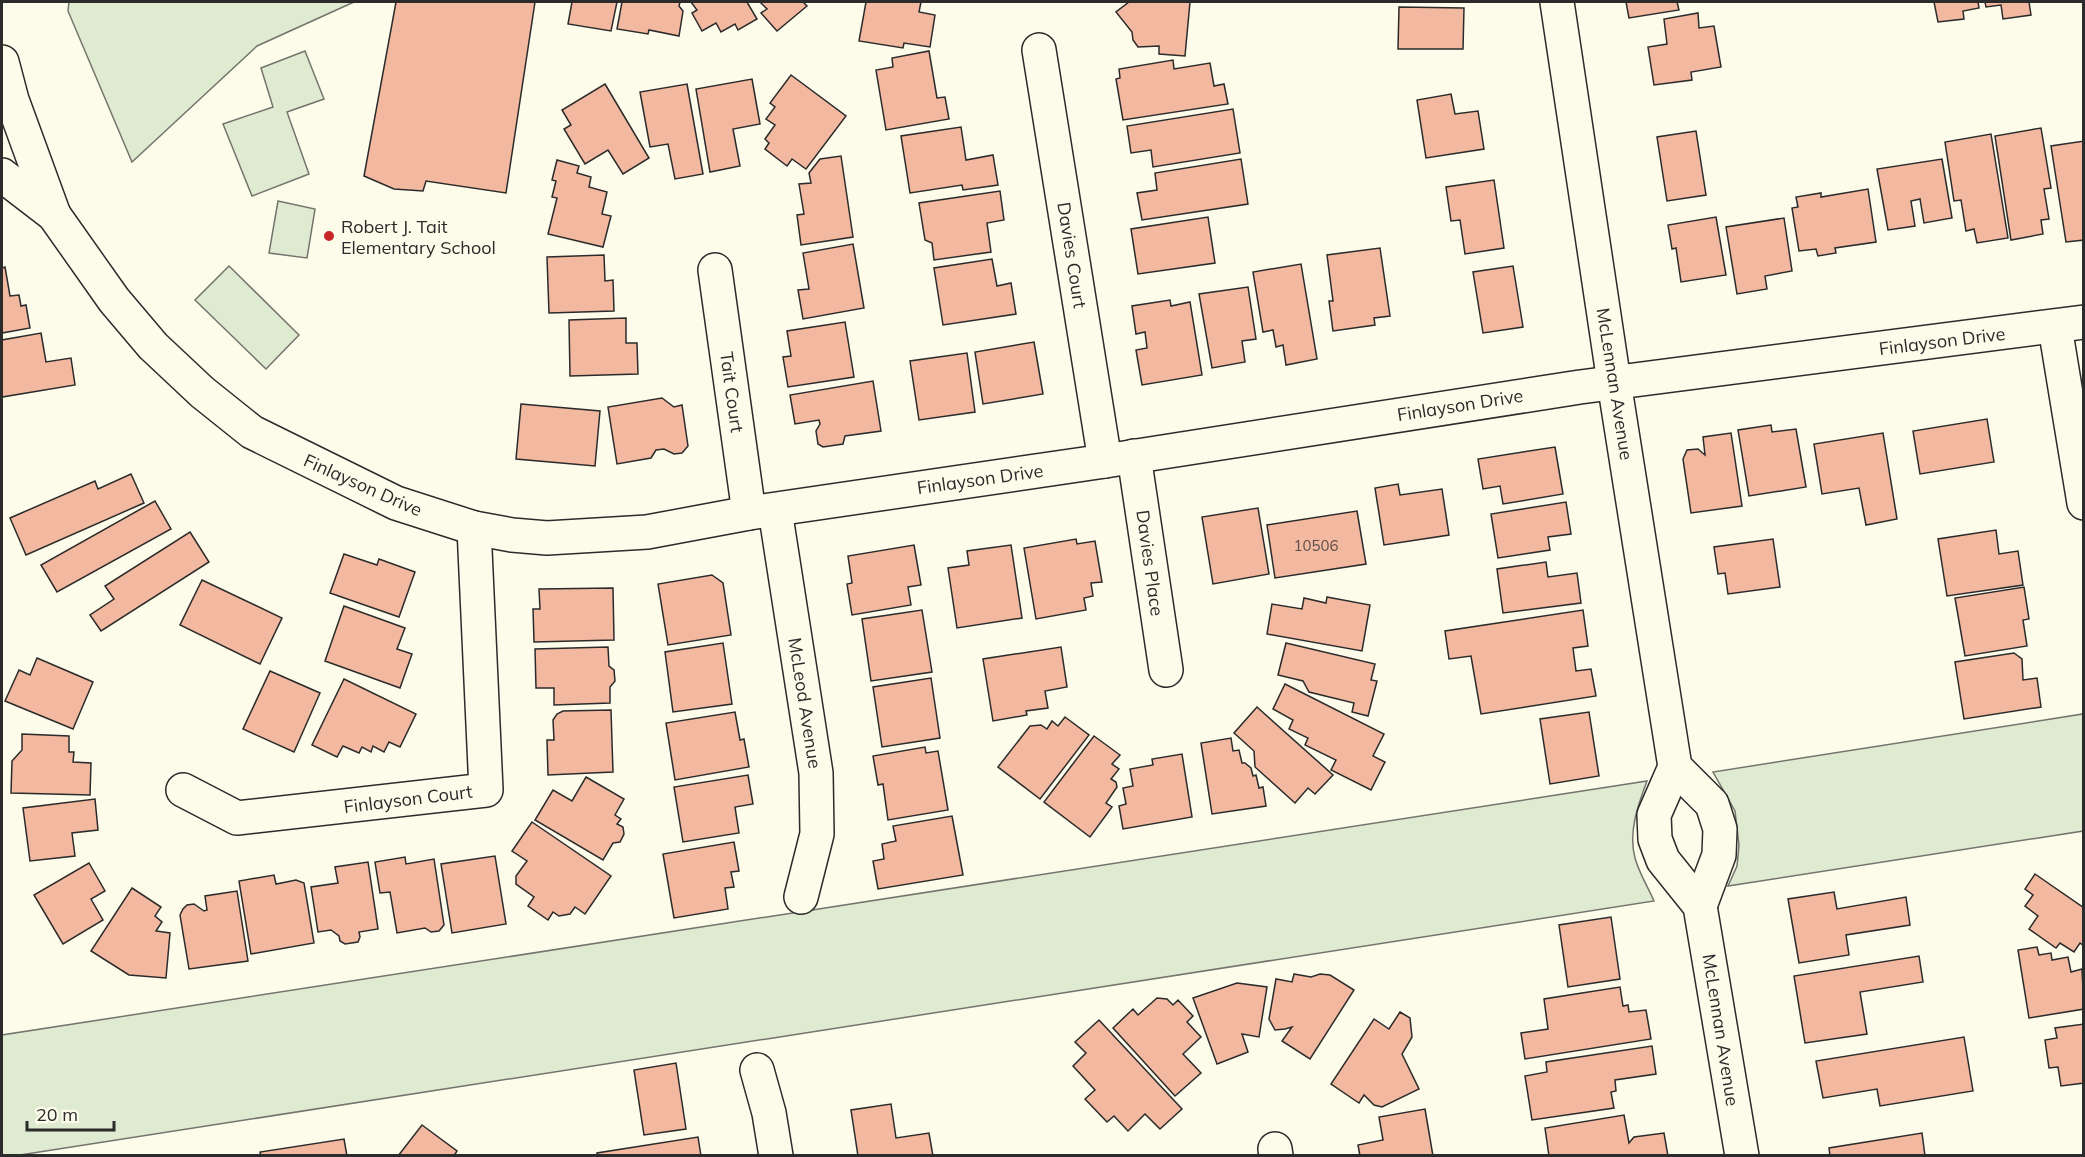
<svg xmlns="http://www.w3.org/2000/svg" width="2085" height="1157" viewBox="0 0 2085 1157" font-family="Mulish,sans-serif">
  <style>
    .green { fill: #deebd1; stroke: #74746e; stroke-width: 1.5 }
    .building { fill: #f2b8a0; stroke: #2b2b2b; stroke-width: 1.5 }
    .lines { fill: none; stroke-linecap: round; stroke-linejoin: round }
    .minor-casing { stroke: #2b2b2b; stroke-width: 36 }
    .minor { stroke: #fdfbea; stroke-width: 33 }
    .poi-dot { fill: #c62828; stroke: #fdfbea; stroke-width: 2 }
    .labels { text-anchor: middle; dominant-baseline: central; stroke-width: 4.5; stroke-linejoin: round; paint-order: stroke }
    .number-label { font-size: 15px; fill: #5d4e48 }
    .poi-label { font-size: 18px; fill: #2b2b2b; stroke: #fdfbea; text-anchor: start }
    .street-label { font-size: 18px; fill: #2b2b2b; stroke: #fdfbea }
  </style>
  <rect width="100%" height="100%" fill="#fdfbea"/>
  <g class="green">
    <polygon points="69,2 354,2 257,46 132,162 68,11"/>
    <polygon points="305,51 324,99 287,112 309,174 252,196 223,124 273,107 261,68"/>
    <polygon points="278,201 315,209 307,258 269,253"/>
    <polygon points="229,266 299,335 266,369 195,300"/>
    <polygon points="2083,714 2083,831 1728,886 1737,866 1739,845 1735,811 1713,772"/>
    <path d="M 1647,781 C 1638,805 1628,832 1635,858 C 1639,873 1648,887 1654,901 L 20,1155 L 2,1156 L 2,1035 Z"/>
  </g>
  <g class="building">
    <polygon points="396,2 535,2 506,193 426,181 423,191 394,189 364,176"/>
    <polygon points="572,2 617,2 611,31 568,24"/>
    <polygon points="622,2 680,2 679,6 683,11 679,36 649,30 648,34 617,29"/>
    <polygon points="691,2 747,2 757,19 738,30 735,24 721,32 716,23 702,31 692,13 697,10"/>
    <polygon points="760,2 803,2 807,6 777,31 761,13 767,9"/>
    <polygon points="866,2 921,2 919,12 935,15 930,47 904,43 903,48 859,41"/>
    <polygon points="1129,2 1190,2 1185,56 1159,54 1159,46 1138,47 1133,40 1132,32 1116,12"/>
    <polygon points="1626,2 1677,2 1679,10 1629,18"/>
    <polygon points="1934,2 1978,2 1979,8 1963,11 1964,19 1938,22"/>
    <polygon points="1985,2 2029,2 2031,15 2003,19 2001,5 1986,7"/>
    <polygon points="1399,7 1464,8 1463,49 1398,49"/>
    <polygon points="1698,13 1699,28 1714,26 1721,67 1691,72 1692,80 1654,85 1648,47 1667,44 1664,19"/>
    <polygon points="929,51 937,98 945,97 949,119 886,130 876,70 893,67 892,58"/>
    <polygon points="1173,60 1174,69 1210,63 1214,86 1224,84 1228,104 1123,120 1116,79 1120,78 1119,69"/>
    <polygon points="791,75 846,116 806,169 792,159 787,166 765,149 769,143 765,139 775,125 766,119 775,107 770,103"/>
    <polygon points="752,79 760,124 733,129 740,166 710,172 696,89"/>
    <polygon points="605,84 649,158 623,174 608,150 585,164 564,129 571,125 562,110"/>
    <polygon points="687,84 703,174 675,179 668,144 650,147 640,92"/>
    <polygon points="1451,94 1455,114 1478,111 1484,149 1426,158 1417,100"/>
    <polygon points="1233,109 1240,153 1153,167 1151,150 1131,153 1127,126"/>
    <polygon points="961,127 966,160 993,155 998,185 963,190 962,185 910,193 901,136"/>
    <polygon points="2041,128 2051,188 2044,189 2049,219 2041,220 2043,234 2011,240 1995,136"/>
    <polygon points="1696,131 1706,195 1667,201 1657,137"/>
    <polygon points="1991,134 2008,238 1977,243 1974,229 1966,231 1961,200 1954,201 1945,142"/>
    <polygon points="2084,141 2084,240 2066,242 2051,146"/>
    <polygon points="841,156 853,237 801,245 797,215 804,214 799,184 811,183 809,173 820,159"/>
    <polygon points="1241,159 1248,204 1142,220 1137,193 1157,190 1155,173"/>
    <polygon points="1942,159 1952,218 1924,223 1920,199 1911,201 1915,226 1888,230 1877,169"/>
    <polygon points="557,160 579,166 577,173 591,177 589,187 607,192 602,214 611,216 603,247 548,234 557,198 552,197 556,181 552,180"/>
    <polygon points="1494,180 1504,248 1465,254 1460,220 1451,221 1446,187"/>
    <polygon points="1868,189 1876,242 1835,248 1836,253 1818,256 1816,249 1799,251 1792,208 1798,207 1796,197 1821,193 1821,197"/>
    <polygon points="1000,191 1004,220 987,223 991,252 934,260 932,243 925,240 919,203"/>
    <polygon points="1208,217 1215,263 1138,274 1131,229"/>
    <polygon points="1716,217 1726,275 1681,282 1676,248 1672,249 1668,225"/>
    <polygon points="1784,218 1792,271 1765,276 1767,289 1737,294 1726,227"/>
    <polygon points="853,244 864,308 803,319 798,290 809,289 803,253"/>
    <polygon points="1380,248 1390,316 1374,318 1375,325 1333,331 1329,301 1333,301 1327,255"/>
    <polygon points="604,255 605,281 613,280 614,311 549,313 547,257"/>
    <polygon points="992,259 997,286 1011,283 1016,314 943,325 934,268"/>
    <polygon points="1301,264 1317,359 1286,365 1283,345 1276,347 1273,330 1263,332 1253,272"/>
    <polygon points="1513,266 1523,327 1483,333 1473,272"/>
    <polygon points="5,267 10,296 19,295 21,306 26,305 30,328 2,333 2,268"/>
    <polygon points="1248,287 1256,339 1242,341 1245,362 1212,368 1199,294"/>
    <polygon points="1170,300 1171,306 1190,302 1202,375 1142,385 1136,350 1147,348 1145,332 1136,334 1132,306"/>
    <polygon points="626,318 626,343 637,343 638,374 570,376 569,320"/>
    <polygon points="845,322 854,377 788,387 783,357 791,356 787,331"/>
    <polygon points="41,333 46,362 71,358 75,385 2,397 2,340"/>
    <polygon points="1034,342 1043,394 983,404 975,352"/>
    <polygon points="967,353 975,412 919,420 910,361"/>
    <polygon points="873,381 881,431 845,436 843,444 823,447 818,444 816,431 820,424 819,420 795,424 790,395"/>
    <polygon points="662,398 674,407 682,405 688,446 682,453 674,454 664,449 656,450 651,458 617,464 608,407"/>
    <polygon points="521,404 600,411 595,466 516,459"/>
    <polygon points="1987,419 1994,462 1920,474 1913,431"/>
    <polygon points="1771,425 1772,432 1796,429 1806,487 1749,496 1738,430"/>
    <polygon points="1731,433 1742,506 1691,513 1683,459 1687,450 1698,449 1705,455 1703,437"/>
    <polygon points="1883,433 1897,519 1866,525 1859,488 1822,494 1814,444"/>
    <polygon points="1555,447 1563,494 1503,504 1500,486 1483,489 1478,459"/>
    <polygon points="131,474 144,503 26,555 10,518 95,481 98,489"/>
    <polygon points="1398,484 1400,495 1442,489 1449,535 1384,545 1375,488"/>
    <polygon points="155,501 171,529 57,592 41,565"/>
    <polygon points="1566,502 1571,534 1548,537 1550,550 1498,558 1491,514"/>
    <polygon points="1258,508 1269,574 1213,584 1202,517"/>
    <polygon points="1357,511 1366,564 1275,578 1267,525"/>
    <polygon points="1996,530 1999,554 2018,551 2023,585 1947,596 1938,539"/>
    <polygon points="190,532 209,562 101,631 90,615 114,599 105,586"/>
    <polygon points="1076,539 1077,544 1095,541 1102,582 1091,583 1093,596 1084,598 1086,610 1036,619 1024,548"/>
    <polygon points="1773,539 1780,587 1728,594 1725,573 1718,574 1714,547"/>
    <polygon points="914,545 921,585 908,587 911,605 852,615 847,584 852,583 848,556"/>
    <polygon points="1011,545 1022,618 957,628 948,568 969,565 967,551"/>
    <polygon points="344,554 377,565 379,559 415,572 399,617 330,593"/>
    <polygon points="1546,562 1548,577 1577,573 1581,603 1503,613 1497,569"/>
    <polygon points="712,575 723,583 731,635 668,645 658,584"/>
    <polygon points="202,580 282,618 260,664 180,625"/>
    <polygon points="2024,587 2029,619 2023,620 2027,646 1965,656 1955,598"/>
    <polygon points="613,588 614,640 534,642 533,609 540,609 539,589"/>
    <polygon points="1327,597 1370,605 1362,651 1267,634 1272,604 1302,609 1304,598 1326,603"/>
    <polygon points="344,606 405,628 397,649 412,654 400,688 325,661"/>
    <polygon points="922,610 932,672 871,681 862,619"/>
    <polygon points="1583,610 1588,646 1573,648 1576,671 1591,669 1596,696 1481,714 1471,656 1449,659 1445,631"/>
    <polygon points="723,643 732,704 673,712 665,652"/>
    <polygon points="1286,643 1375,664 1371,680 1377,681 1368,716 1352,712 1354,703 1309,692 1303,681 1278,675"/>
    <polygon points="608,647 609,666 614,670 615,681 610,687 610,703 554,705 554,688 536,688 535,649"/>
    <polygon points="1061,647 1067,687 1045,691 1048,708 1026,711 1027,715 993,721 983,659"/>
    <polygon points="2014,653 2022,659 2023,680 2037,678 2041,707 1964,719 1955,662"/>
    <polygon points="37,658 93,682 73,729 5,701 19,670 30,675"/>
    <polygon points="270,671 320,693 294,752 243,729"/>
    <polygon points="931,678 940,738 882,747 873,687"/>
    <polygon points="344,679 416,714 400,747 389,742 384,752 373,746 371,752 362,747 359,753 343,746 337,757 312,745"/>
    <polygon points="1285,684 1384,734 1373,756 1385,762 1371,790 1331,770 1336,760 1305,745 1308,738 1289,729 1293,720 1273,709"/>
    <polygon points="1257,707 1333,775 1315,794 1308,788 1295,803 1255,767 1254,751 1234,733"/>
    <polygon points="611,710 613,772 548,775 547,740 554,740 553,720 557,714 563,711"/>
    <polygon points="735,712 740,740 744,739 749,767 675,780 666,723"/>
    <polygon points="1589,712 1599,776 1550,784 1540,719"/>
    <polygon points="1065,717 1089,735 1040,799 998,767 1030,726 1041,725 1047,729 1052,721 1058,726"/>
    <polygon points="22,734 69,736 69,752 74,752 73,762 91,763 90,795 11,793 12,761 22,750"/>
    <polygon points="1094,736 1120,755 1112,764 1119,769 1111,779 1116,782 1117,787 1106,803 1112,807 1090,837 1044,802"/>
    <polygon points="1231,738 1233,751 1239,750 1242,763 1245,763 1251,768 1253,776 1256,775 1259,788 1263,787 1266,806 1212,814 1201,743"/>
    <polygon points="925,747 926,753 938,751 948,810 888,820 883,784 878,785 873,756"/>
    <polygon points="1182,754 1192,817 1123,829 1119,806 1126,804 1123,788 1133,786 1130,769 1153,765 1152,759"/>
    <polygon points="748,775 753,804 735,807 739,833 683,842 674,787"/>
    <polygon points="586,777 624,799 615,815 621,819 617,824 623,827 624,834 620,842 613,843 603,860 535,820 553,790 572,801"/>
    <polygon points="95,799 98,830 72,833 75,856 30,861 23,808"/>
    <polygon points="952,816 963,875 878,889 873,861 884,859 882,844 896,841 893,826"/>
    <polygon points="532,822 611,876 585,914 575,907 570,914 559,916 553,912 548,920 528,906 534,897 516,884 516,876 527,861 512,851"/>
    <polygon points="734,842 739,871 731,872 734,887 725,888 728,909 674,918 663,854"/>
    <polygon points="495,856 506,924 452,933 441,864"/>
    <polygon points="405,857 406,864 434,859 444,925 439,931 431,932 425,928 397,933 390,892 380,893 375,862"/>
    <polygon points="368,862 378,929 359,932 360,937 358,942 345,944 340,941 339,936 331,930 318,932 311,887 338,883 335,867"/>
    <polygon points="89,863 105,891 91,899 103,920 63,944 34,895"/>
    <polygon points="2035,874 2084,908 2084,946 2080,943 2074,952 2060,943 2056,948 2029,929 2038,916 2025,906 2033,895 2025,889"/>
    <polygon points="274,875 276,884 296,880 304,883 314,943 251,954 239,881"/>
    <polygon points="132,888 161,907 155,916 162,922 156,931 170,933 166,978 129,975 91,951"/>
    <polygon points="237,891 248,961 189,969 180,915 183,909 187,905 194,904 204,911 207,910 205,896"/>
    <polygon points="1834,892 1837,909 1906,897 1910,925 1846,935 1849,955 1799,963 1788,899"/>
    <polygon points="1611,917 1620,979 1568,987 1559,925"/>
    <polygon points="2037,947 2039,955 2051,953 2052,960 2068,957 2071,972 2082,969 2084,1009 2029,1018 2018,950"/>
    <polygon points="1919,956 1923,982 1860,992 1867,1034 1805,1043 1794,976"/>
    <polygon points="1294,974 1311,977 1320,974 1330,975 1354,990 1310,1059 1282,1041 1292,1027 1285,1029 1275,1030 1269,1019 1276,979 1292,982"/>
    <polygon points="1237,983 1267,987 1259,1037 1242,1034 1248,1052 1217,1064 1193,998"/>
    <polygon points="1620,987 1623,1006 1628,1005 1629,1012 1646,1010 1651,1039 1525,1059 1521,1033 1548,1029 1544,999"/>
    <polygon points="1157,998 1167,999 1173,1005 1178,1000 1193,1016 1187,1022 1201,1037 1183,1054 1201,1073 1175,1096 1113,1028 1133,1009 1138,1015"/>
    <polygon points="1400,1012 1410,1018 1412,1037 1402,1054 1419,1089 1382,1107 1374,1105 1364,1095 1359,1103 1331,1084 1374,1019 1389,1029"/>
    <polygon points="1099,1020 1182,1109 1160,1129 1145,1114 1128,1131 1114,1116 1107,1122 1085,1099 1095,1090 1073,1066 1086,1053 1075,1042"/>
    <polygon points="2084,1024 2084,1083 2061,1086 2058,1067 2049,1068 2045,1040 2057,1038 2055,1028"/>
    <polygon points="1964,1037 1973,1091 1880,1106 1877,1089 1823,1098 1816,1061"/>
    <polygon points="1652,1046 1656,1074 1615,1080 1616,1091 1611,1092 1614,1108 1532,1120 1525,1076 1547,1072 1546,1062"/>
    <polygon points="676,1063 686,1129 644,1135 634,1070"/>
    <polygon points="891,1104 896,1138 929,1133 933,1156 858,1156 851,1110"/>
    <polygon points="1425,1109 1433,1156 1360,1156 1358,1145 1383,1140 1379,1117"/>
    <polygon points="1624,1115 1629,1143 1634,1137 1664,1133 1668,1156 1549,1156 1545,1128"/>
    <polygon points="422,1125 457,1151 454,1156 398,1156"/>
    <polygon points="1922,1133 1925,1156 1830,1156 1829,1148"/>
    <polygon points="698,1137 701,1156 597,1156 597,1153"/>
    <polygon points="344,1139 347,1156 261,1156 260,1152"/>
  </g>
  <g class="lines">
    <g class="minor-casing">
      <g id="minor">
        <polyline points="1557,2 1614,382 1675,767 1654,815 1655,839 1663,860 1700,906 1742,1156"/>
        <polyline points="1039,50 1105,461"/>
        <polyline points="2,62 12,100 54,215"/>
        <polyline points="2,175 54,215 114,300 153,346 202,392 252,432 396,503 474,528 512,535 547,538 647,532 749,513 1105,461 1580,387 2084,322"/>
        <polyline points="715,270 749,513"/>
        <polyline points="2055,327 2084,503"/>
        <polyline points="1134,456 1166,670"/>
        <polyline points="775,510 816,773 817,834 801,897"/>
        <polyline points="1675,767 1712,804 1720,829 1719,855 1700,906"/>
        <polyline points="183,790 237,818 486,790 474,528"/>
        <polyline points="757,1070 769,1113 776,1156"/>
        <polyline points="1275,1149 1276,1156"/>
      </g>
    </g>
    <use href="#minor" class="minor"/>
  </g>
  <circle class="poi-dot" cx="329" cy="236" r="6"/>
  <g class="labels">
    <g class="number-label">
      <text x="1316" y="545">10506</text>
    </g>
    <g class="poi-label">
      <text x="341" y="226">Robert J. Tait<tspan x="341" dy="21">Elementary School</tspan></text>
    </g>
    <g class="street-label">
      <text transform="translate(1072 255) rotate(81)">Davies Court</text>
      <text transform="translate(1942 341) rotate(-7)">Finlayson Drive</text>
      <text transform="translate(1615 384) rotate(81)">McLennan Avenue</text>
      <text transform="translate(732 392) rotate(82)">Tait Court</text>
      <text transform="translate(1460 405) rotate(-9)">Finlayson Drive</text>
      <text transform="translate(980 479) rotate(-8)">Finlayson Drive</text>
      <text transform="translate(363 485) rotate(24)">Finlayson Drive</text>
      <text transform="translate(1150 563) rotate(82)">Davies Place</text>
      <text transform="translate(805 703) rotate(81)">McLeod Avenue</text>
      <text transform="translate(408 799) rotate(-7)">Finlayson Court</text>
      <text transform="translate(1721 1030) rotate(81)">McLennan Avenue</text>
    </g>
  </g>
  <rect width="2085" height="1157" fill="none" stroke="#2b2b2b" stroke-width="6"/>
  <path d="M27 1121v9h87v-9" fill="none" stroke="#2b2b2b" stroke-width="3"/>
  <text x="36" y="1121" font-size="18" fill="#2b2b2b" stroke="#fdfbea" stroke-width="4.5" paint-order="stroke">20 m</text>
</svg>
